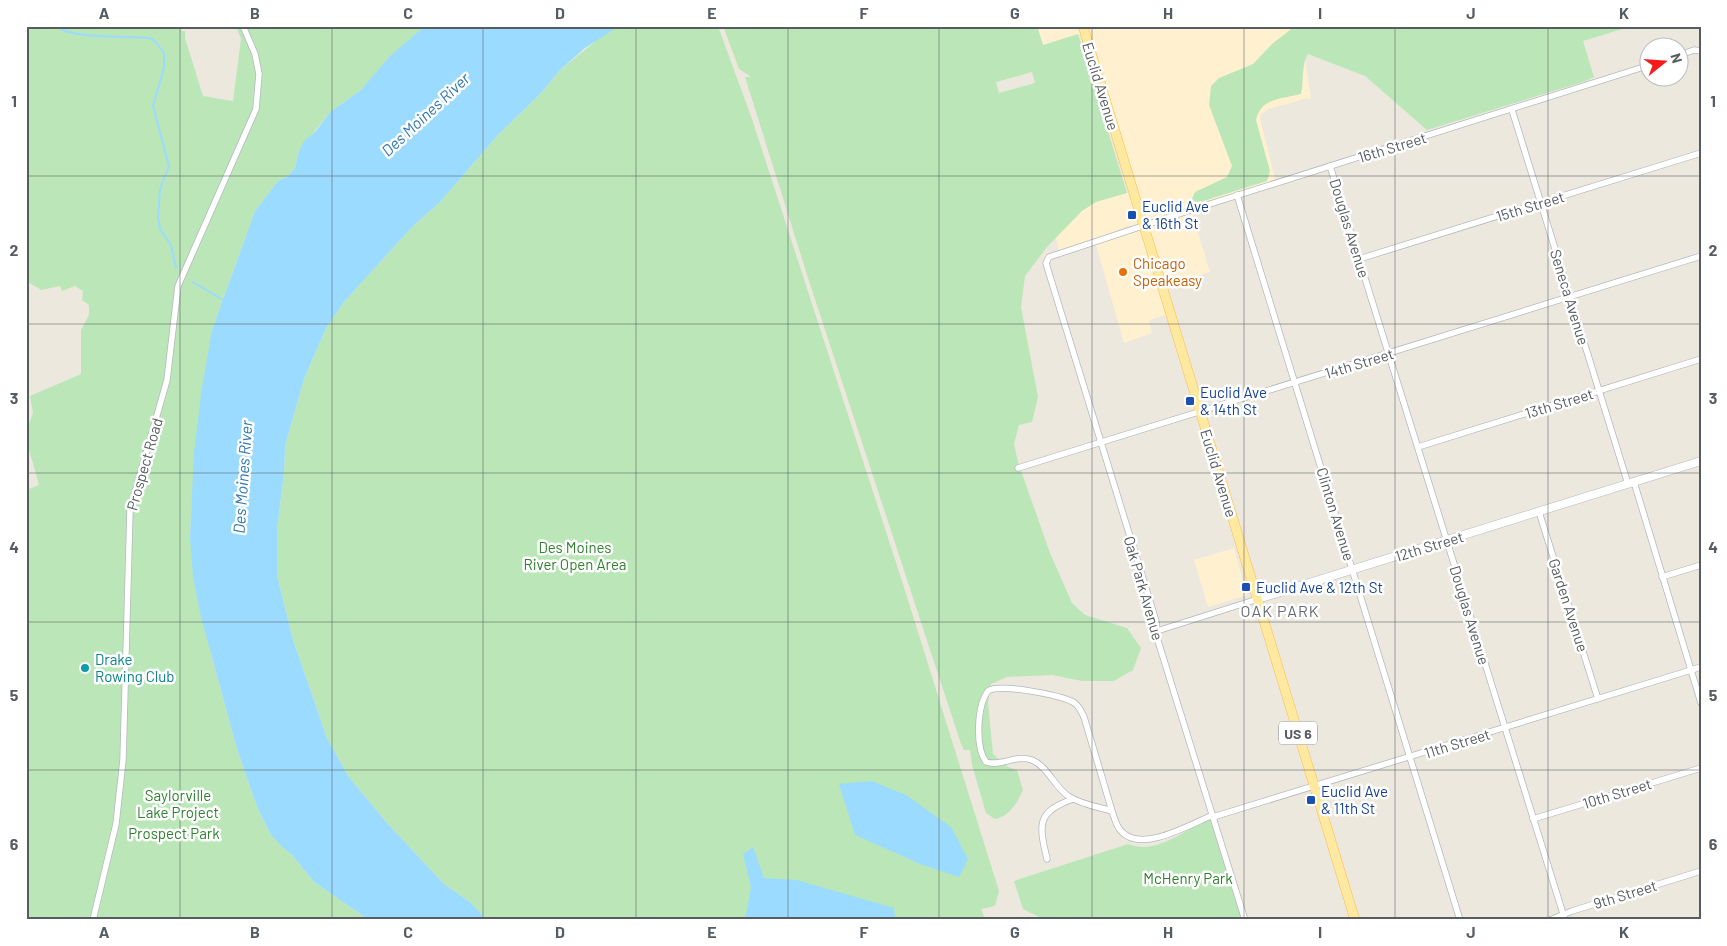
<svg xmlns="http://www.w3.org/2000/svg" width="1727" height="946" viewBox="0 0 1727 946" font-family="Barlow,sans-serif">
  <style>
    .commercial { fill: #fff1d0; fill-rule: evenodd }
    .green { fill: #bbe7b8; fill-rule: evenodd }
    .water { fill: #9bdbff }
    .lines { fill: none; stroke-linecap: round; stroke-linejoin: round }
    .stream { stroke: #9bdbff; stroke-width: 2 }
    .minor-casing { stroke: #b4b8bd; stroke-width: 7 }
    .secondary-casing { stroke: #b4b9bf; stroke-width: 9 }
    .primary-casing { stroke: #fcbc48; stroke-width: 10 }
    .minor { stroke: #fff; stroke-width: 5.5 }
    .secondary { stroke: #fff; stroke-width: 8 }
    .primary { stroke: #ffe9a0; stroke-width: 9 }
    .grid { fill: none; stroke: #575c61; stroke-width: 1; stroke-opacity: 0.55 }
    .transit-dot { fill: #1a4fb4; stroke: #fff; stroke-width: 2 }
    .food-dot { fill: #e8710a; stroke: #fff; stroke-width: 2 }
    .culture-dot { fill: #0f9aa8; stroke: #fff; stroke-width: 2 }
    .labels { text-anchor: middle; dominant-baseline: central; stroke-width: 5; stroke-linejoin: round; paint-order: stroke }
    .shield { fill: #fff; stroke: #898d90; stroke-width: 1 }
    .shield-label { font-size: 14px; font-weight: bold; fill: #575c61 }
    .street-label { font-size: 15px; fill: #575c61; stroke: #fff }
    .transit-label { font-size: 15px; fill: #164399; stroke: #fff; text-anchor: start }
    .food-label { font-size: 15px; fill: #c56008; stroke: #fff; text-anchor: start }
    .park-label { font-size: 15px; fill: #2f832d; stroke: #fff }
    .culture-label { font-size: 15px; fill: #0d838f; stroke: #fff; text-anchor: start }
    .water-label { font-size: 16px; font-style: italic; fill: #3077ae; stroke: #fff }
    .neighbourhood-label { font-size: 16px; letter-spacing: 1px; fill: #686e73; stroke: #fff }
    .neatline { fill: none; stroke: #575c61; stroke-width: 2 }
    .grid-label { font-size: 16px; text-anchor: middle; font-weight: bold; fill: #575c61 }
  </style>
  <rect width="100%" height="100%" fill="#ece8de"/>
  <g class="commercial">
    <path d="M 1037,26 L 1295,26 L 1304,52 L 1311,99 L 1306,98 L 1269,109 L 1261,114 L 1260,118 L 1276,183 L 1191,210 L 1210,272 L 1161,287 L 1169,314 L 1149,320 L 1152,333 L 1124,343 L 1095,241 L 1060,253 L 1050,216 L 1133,191 L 1085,33 L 1043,45 ZM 1143,225 L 1132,233 L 1098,240 L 1128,226 Z"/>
    <polygon points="1234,548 1247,595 1208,607 1194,560"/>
  </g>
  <g class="green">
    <polygon points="26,26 181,26 182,31 185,31 185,38 203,96 233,101 241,39 236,26 425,26 361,90 330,112 299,151 295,168 288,176 278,181 255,211 212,330 191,514 190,537 211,654 237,749 257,807 270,833 292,855 314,882 369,920 26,920 26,490 39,485 26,439 26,431 33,413 30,396 81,374 81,330 89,315 89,305 82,300 83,291 75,286 62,291 60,286 41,290 26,281"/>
    <polygon points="619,26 718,26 752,119 903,584 999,891 995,906 981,909 985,919 487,920 470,902 444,884 387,823 348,776 327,738 293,640 277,575 277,531 284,472 285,446 304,379 326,328 344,302 412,227 440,202 497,136 541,93 559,71 602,36"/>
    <path d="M 723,26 L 1037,26 L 1043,45 L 1078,34 L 1127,193 L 1096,202 L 1082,211 L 1047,247 L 1025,276 L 1021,307 L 1038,397 L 1032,422 L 1019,425 L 1014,444 L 1018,462 L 1050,553 L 1072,603 L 1085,615 L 1127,628 L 1141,648 L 1133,670 L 1114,681 L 1082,681 L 1052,675 L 1007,677 L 991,684 L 988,703 L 993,754 L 1008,767 L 1017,770 L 1023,790 C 1017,803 1010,816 995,819 L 986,813 L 972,765 L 970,750 L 964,750 L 961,744 L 808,278 L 745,77 L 751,77 L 739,69 ZM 1032,72 L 1035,83 L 999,93 L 996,82 Z"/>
    <path d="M 1295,26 L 1632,26 L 1583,41 L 1594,77 L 1586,81 L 1427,130 L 1365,76 L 1308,54 C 1301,65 1304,81 1301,94 C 1281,99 1261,98 1256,120 L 1270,171 L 1267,181 L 1194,204 L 1191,201 L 1195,192 L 1227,177 L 1232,166 L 1209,105 L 1211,86 L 1219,78 L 1253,64 L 1272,44 Z"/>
    <path d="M 1213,815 L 1245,920 L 1045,920 L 1023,909 L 1014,881 L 1128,844 C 1156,856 1189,828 1213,815 Z"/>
  </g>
  <g class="water">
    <polygon points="425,26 619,26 585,48 559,71 541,93 497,136 440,202 412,227 344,302 326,328 304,379 285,446 284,472 277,531 277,575 293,640 327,738 348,776 387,823 444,884 470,902 487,920 369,920 314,882 292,855 279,844 270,833 257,807 237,749 201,617 193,577 190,537 194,453 201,394 212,330 255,211 278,181 288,176 295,168 299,151 304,141 316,131 330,112 361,90 390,56"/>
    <polygon points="872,781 906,795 951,827 968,859 959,877 920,864 855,835 839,784"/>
    <polygon points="753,847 764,878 797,880 894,908 895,918 745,920 751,887 743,854"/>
  </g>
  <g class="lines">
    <g class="stream">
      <path d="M 57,26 C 69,39 129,36 149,38 L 154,40 L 164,53 L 164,68 L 153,106 L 169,166 L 160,189 L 158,218 L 160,229 L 171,245 L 176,268"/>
      <polyline points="193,282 225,301"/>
    </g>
    <g class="minor-casing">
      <g id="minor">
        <polyline points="1680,55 1694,50 1701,51"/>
        <polyline points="1512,110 1628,484"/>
        <polyline points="1330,166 1565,920"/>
        <polyline points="1237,195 1460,920"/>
        <polyline points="1359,259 1701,153"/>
        <polyline points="1418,447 1701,359"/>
        <polyline points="1018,468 1701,256"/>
        <polyline points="1634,482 1701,703"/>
        <polyline points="1539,512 1598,699"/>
        <polyline points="1662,577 1701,565"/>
        <polyline points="1157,631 1258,599"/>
        <path d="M 1112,811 L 1084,717 C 1081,711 1079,705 1073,702 C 1059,695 999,683 988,691 C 977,706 975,747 986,762 C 1001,767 1016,754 1032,760 C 1048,767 1054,786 1068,796 C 1080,804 1098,807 1112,811 C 1115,819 1116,827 1122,832 C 1142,853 1191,824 1213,815"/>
        <polyline points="1213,817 1701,667"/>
        <polyline points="1533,819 1701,768"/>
        <path d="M 1047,859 C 1039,825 1036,812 1073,799"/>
        <polyline points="93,920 116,824 123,760 130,510 167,380 178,286 256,109 259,74 255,54 243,26"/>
        <polyline points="1245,920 1158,641 1156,621 1048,270 1046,263 1049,257 1191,210 1650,65"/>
        <polyline points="1550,920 1572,911 1701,871"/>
      </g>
    </g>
    <g class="secondary-casing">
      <polyline id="secondary" points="1258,599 1701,461"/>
    </g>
    <g class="primary-casing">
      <polyline id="primary" points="1083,26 1355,920"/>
    </g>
    <use href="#minor" class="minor"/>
    <use href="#secondary" class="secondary"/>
    <use href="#primary" class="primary"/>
  </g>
  <path class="grid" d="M 180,26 L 180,920M 332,26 L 332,920M 483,26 L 483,920M 636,26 L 636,920M 788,26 L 788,920M 939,26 L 939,920M 1092,26 L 1092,920M 1244,26 L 1244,920M 1395,26 L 1395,920M 1548,26 L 1548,920M 26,176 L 1701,176M 26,324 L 1701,324M 26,473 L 1701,473M 26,622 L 1701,622M 26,770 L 1701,770"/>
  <g class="transit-dot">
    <rect x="1127" y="210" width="10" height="10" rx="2.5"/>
    <rect x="1185" y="396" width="10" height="10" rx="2.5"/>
    <rect x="1241" y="582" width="10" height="10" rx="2.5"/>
    <rect x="1306" y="795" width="10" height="10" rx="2.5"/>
  </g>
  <circle class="food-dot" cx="1123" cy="272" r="5"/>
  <circle class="culture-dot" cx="85" cy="668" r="5"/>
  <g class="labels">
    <rect class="shield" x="1279" y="721.5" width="38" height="23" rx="4"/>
    <g class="shield-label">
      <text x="1298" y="733">US 6</text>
    </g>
    <g class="street-label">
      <text transform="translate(1101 86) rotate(73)">Euclid Avenue</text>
      <text transform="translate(1392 147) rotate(-17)">16th Street</text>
      <text transform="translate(1530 206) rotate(-17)">15th Street</text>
      <text transform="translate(1350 228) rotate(73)">Douglas Avenue</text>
      <text transform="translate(1570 297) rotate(73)">Seneca Avenue</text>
      <text transform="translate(1359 363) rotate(-17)">14th Street</text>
      <text transform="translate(1559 403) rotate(-17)">13th Street</text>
      <text transform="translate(144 464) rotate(-74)">Prospect Road</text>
      <text transform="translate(1219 473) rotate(73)">Euclid Avenue</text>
      <text transform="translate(1336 514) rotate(73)">Clinton Avenue</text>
      <text transform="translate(1429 546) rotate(-17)">12th Street</text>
      <text transform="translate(1144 588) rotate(74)">Oak Park Avenue</text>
      <text transform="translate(1569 605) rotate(72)">Garden Avenue</text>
      <text transform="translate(1470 615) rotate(73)">Douglas Avenue</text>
      <text transform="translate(1457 743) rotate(-17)">11th Street</text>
      <text transform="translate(1617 793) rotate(-17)">10th Street</text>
      <text transform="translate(1625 894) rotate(-17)">9th Street</text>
    </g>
    <g class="transit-label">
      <text x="1142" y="206">Euclid Ave<tspan x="1142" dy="17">&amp; 16th St</tspan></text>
      <text x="1200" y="392">Euclid Ave<tspan x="1200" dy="17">&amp; 14th St</tspan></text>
      <text x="1256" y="587">Euclid Ave &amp; 12th St</text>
      <text x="1321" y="791">Euclid Ave<tspan x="1321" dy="17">&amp; 11th St</tspan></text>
    </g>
    <g class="food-label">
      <text x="1133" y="263">Chicago<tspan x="1133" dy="17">Speakeasy</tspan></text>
    </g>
    <g class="park-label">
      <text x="575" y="547">Des Moines<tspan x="575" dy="17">River Open Area</tspan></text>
      <text x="178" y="795">Saylorville<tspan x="178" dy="17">Lake Project</tspan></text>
      <text x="174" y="833">Prospect Park</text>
      <text x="1188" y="878">McHenry Park</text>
    </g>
    <g class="culture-label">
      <text x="95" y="659">Drake<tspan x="95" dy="17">Rowing Club</tspan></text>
    </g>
    <g class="water-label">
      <text transform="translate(425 114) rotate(-43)">Des Moines River</text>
      <text transform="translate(242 477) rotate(-86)">Des Moines River</text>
    </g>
    <g class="neighbourhood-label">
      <text x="1280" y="610">OAK PARK</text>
    </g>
  </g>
  <rect width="1727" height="946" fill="none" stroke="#ffffff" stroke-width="55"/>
  <g transform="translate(1664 62) rotate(73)"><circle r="24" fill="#ffffff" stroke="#bcbec0"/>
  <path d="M0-4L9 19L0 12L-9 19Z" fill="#f61b1a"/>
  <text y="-8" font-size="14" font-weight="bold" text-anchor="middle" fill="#575c61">N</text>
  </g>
  <rect x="28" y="28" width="1672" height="890" class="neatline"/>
  <g class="grid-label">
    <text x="104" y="19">A</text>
    <text x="255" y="19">B</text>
    <text x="408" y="19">C</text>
    <text x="560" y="19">D</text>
    <text x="712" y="19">E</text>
    <text x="864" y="19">F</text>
    <text x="1015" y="19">G</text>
    <text x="1168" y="19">H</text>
    <text x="1320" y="19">I</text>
    <text x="1471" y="19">J</text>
    <text x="1624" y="19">K</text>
    <text x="14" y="107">1</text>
    <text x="1713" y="107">1</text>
    <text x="14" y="256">2</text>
    <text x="1713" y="256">2</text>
    <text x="14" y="404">3</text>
    <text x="1713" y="404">3</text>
    <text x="14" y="553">4</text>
    <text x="1713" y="553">4</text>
    <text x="14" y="701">5</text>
    <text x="1713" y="701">5</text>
    <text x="14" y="850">6</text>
    <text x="1713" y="850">6</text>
    <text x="104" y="938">A</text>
    <text x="255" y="938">B</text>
    <text x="408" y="938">C</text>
    <text x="560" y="938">D</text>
    <text x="712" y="938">E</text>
    <text x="864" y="938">F</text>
    <text x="1015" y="938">G</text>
    <text x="1168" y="938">H</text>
    <text x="1320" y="938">I</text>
    <text x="1471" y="938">J</text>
    <text x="1624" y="938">K</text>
  </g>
</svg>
